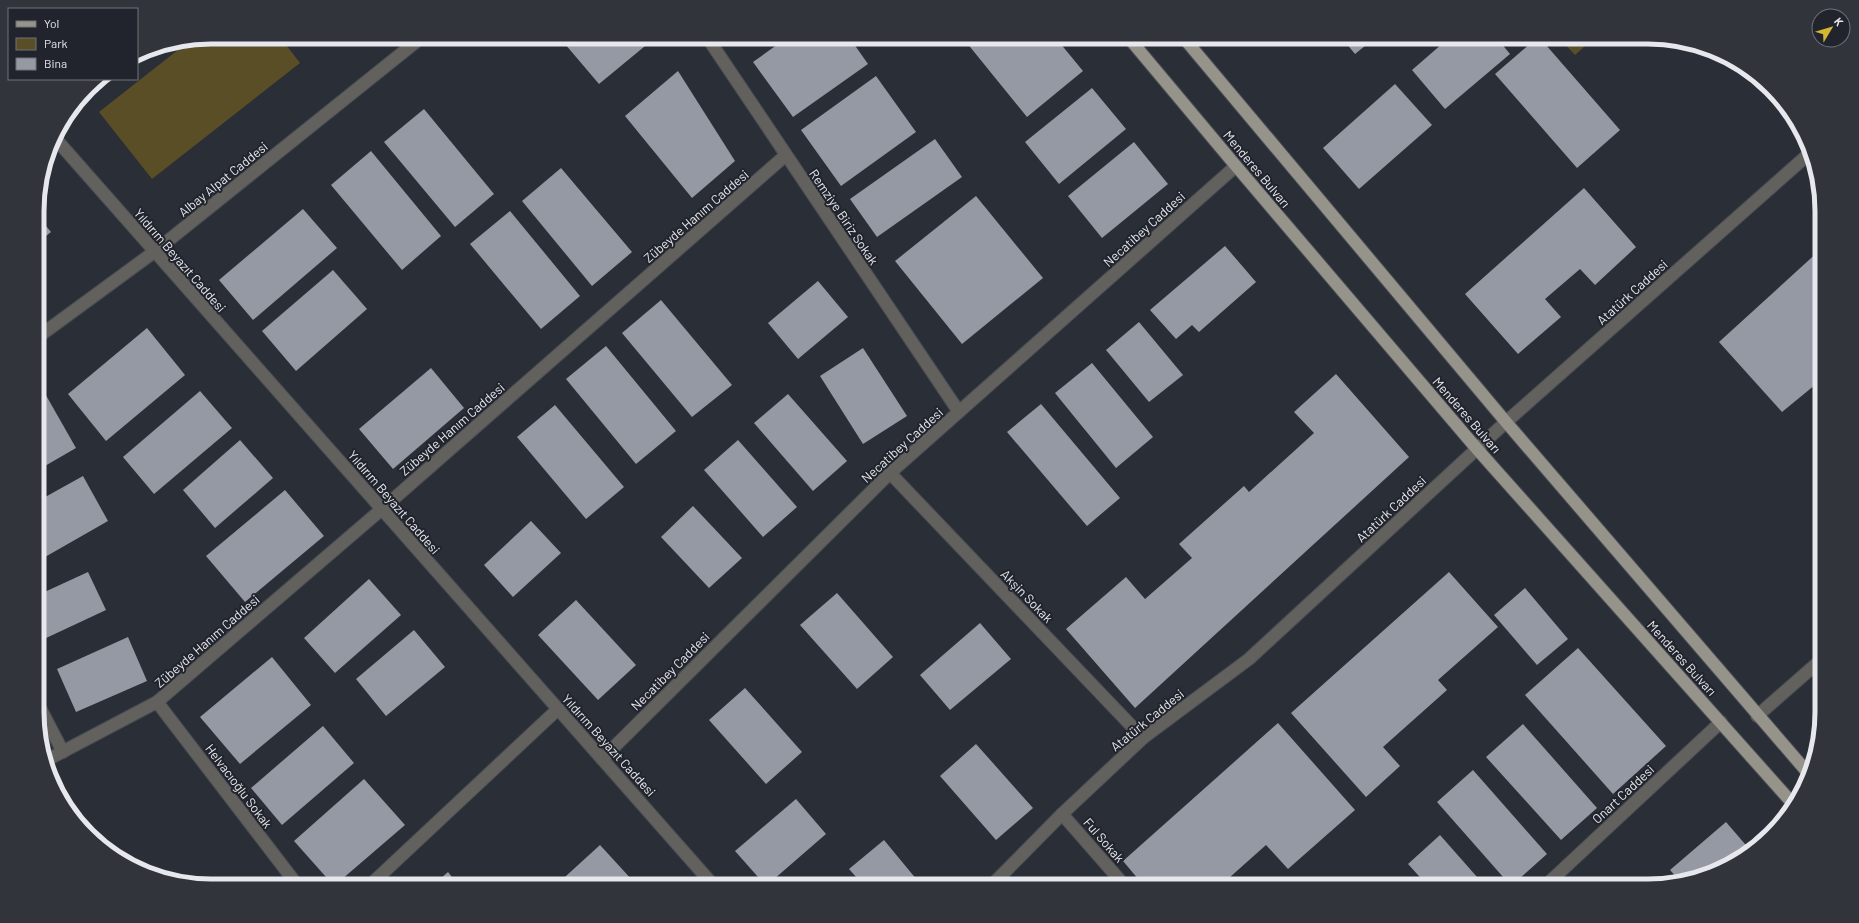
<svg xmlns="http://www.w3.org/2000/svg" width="1859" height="923" viewBox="0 0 1859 923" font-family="Barlow,sans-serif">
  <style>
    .green { fill: #594e26 }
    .building { fill: #9599a3 }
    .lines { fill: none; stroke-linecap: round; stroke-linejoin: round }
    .minor-casing { stroke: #484c53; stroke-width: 14 }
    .major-casing { stroke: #484c53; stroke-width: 14 }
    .minor { stroke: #62615d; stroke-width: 12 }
    .major { stroke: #96938b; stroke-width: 12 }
    .labels { text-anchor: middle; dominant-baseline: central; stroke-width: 4; stroke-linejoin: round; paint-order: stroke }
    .street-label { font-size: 13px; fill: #e6e8ed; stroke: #21242c }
    .rim { fill: none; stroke: #e6e8ed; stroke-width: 5 }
  </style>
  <rect width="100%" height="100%" fill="#2a2e36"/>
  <g class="green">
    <polygon points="211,37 280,37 300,63 152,179 99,112 188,42"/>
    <polygon points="1558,37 1595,37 1575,55"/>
  </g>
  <g class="building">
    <polygon points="559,37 656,37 599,84"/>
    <polygon points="730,37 750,37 737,46"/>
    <polygon points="788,37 849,37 868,64 793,117 753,62"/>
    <polygon points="962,37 1055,37 1083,71 1027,117"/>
    <polygon points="1341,37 1376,37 1355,54"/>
    <polygon points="1450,37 1496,37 1510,54 1445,109 1412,70"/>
    <polygon points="1538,37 1539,37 1620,130 1577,168 1495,74"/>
    <polygon points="678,71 735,161 692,198 625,116"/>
    <polygon points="876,76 916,132 841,186 801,130"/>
    <polygon points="1395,84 1432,125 1359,189 1323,148"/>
    <polygon points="1092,88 1126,129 1059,184 1025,142"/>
    <polygon points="424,109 494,194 455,227 384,142"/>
    <polygon points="935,139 962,177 877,237 850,199"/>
    <polygon points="1134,142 1168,184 1102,238 1068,196"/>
    <polygon points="371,151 441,236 402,270 331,185"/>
    <polygon points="561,168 632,252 592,286 522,201"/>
    <polygon points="1584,188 1636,247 1595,285 1580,269 1545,299 1561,317 1518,354 1465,294"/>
    <polygon points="976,196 1043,278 962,344 895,261"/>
    <polygon points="303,209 337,248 253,320 219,280"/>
    <polygon points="510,211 580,296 541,329 470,244"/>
    <polygon points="37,215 51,232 37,243"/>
    <polygon points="1225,246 1256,282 1199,332 1192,325 1176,339 1150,310"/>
    <polygon points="1821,249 1821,380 1782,412 1719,342"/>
    <polygon points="333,270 367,309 296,371 262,331"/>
    <polygon points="818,281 848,317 798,359 768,323"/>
    <polygon points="661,300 732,385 692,417 622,333"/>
    <polygon points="1139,322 1183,375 1149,402 1106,350"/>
    <polygon points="147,328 185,375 106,441 68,394"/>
    <polygon points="606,346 676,431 636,464 566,379"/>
    <polygon points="863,348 907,416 863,444 820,376"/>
    <polygon points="1092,363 1153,437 1116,468 1055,393"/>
    <polygon points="431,368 464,408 393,469 359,429"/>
    <polygon points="1336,374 1409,457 1135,708 1066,629 1126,577 1145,599 1192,558 1179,544 1244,486 1249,492 1314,433 1294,412"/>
    <polygon points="39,383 76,448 38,470 38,384"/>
    <polygon points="200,391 232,428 154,494 123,457"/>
    <polygon points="788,394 847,461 813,491 754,423"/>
    <polygon points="1041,404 1120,498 1087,526 1007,432"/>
    <polygon points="555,405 624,487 586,519 517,437"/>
    <polygon points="240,440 273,478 215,528 183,490"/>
    <polygon points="738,440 797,507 763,537 704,470"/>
    <polygon points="83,476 108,521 38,561 38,501"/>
    <polygon points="285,490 324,536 245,602 206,556"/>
    <polygon points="693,506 742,558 709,588 661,537"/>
    <polygon points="531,521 561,553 513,597 484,565"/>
    <polygon points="88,572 106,610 44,639 38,627 38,595"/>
    <polygon points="1449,572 1498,627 1438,680 1447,690 1383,747 1400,766 1366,797 1291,713"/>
    <polygon points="369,579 401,615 335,673 304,638"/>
    <polygon points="1525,588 1568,639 1537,665 1494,615"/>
    <polygon points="837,593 893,657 857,689 800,625"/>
    <polygon points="576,600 636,665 598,700 538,635"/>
    <polygon points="980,623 1011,659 950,710 920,675"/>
    <polygon points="414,630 445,667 386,716 356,679"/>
    <polygon points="128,637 147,681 76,712 57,669"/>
    <polygon points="1578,648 1666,746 1613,794 1525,695"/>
    <polygon points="272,657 311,705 240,764 200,717"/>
    <polygon points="745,688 802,752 766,784 709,720"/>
    <polygon points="1278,723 1355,810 1288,869 1266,845 1220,886 1144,886 1123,861"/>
    <polygon points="1523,724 1597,808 1561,840 1486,757"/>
    <polygon points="323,726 354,763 282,825 251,788"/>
    <polygon points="976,744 1033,808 996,840 940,776"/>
    <polygon points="1473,770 1547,854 1511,886 1437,802"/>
    <polygon points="364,779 405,825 334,886 294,841"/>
    <polygon points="796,799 826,834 766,886 735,851"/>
    <polygon points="1726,822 1751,851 1745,857 1704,877 1680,881 1670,870"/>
    <polygon points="1440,835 1485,886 1428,886 1408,864"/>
    <polygon points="884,840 922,886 864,886 849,869"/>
    <polygon points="600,845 633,881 628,886 555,886"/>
    <polygon points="448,872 459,886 432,886"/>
  </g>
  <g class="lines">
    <g class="minor-casing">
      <g id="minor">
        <polyline points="707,37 959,412"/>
        <polyline points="54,137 714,886"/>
        <polyline points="38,337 154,252 422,37"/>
        <polyline points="890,473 1143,738"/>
        <polyline points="157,702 298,886"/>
        <polyline points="38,704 63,752"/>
        <polyline points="1757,716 1822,659"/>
        <polyline points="602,759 890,473 1236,166"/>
        <polyline points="45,761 157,702 382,509 786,155"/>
        <polyline points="1062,814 1125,886"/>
        <polyline points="369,886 558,709"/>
        <polyline points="991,886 1062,814 1143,738 1249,659 1506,422 1811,152"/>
        <polyline points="1545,886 1721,722"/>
      </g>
    </g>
    <g class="major-casing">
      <g id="major">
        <polyline points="1128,37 1236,166 1477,449 1794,805"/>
        <polyline points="1183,37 1506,422 1808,773"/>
      </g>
    </g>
    <use href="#minor" class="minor"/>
    <use href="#major" class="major"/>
  </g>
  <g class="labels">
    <g class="street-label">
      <text transform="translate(1257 169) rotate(50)">Menderes Bulvarı</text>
      <text transform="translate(223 179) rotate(-39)">Albay Alpat Caddesi</text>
      <text transform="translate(696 216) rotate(-41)">Zübeyde Hanım Caddesi</text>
      <text transform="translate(844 217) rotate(56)">Remziye Biriz Sokak</text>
      <text transform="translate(1144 229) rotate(-42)">Necatibey Caddesi</text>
      <text transform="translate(180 260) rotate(49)">Yıldırım Beyazıt Caddesi</text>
      <text transform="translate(1632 292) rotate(-42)">Atatürk Caddesi</text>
      <text transform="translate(1467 415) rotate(49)">Menderes Bulvarı</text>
      <text transform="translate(452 429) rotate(-41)">Zübeyde Hanım Caddesi</text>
      <text transform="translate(902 445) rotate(-42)">Necatibey Caddesi</text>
      <text transform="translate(394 502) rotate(49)">Yıldırım Beyazıt Caddesi</text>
      <text transform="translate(1391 509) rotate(-43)">Atatürk Caddesi</text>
      <text transform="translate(1027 596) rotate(46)">Akşin Sokak</text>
      <text transform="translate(207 641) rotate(-41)">Zübeyde Hanım Caddesi</text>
      <text transform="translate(1682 658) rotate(48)">Menderes Bulvarı</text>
      <text transform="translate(670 671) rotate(-45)">Necatibey Caddesi</text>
      <text transform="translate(1147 720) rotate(-39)">Atatürk Caddesi</text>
      <text transform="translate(609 745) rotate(48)">Yıldırım Beyazıt Caddesi</text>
      <text transform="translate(239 786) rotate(53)">Helvacıoğlu Sokak</text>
      <text transform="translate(1623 794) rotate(-43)">Onart Caddesi</text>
      <text transform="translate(1104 840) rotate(49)">Ful Sokak</text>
    </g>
  </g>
  <path d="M0 0H1859V923H0ZM211 44H1648A167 167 0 0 1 1815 211V712A167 167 0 0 1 1648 879H211A167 167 0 0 1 44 712V211A167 167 0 0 1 211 44Z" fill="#31343b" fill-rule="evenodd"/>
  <path class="rim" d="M211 44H1648A167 167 0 0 1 1815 211V712A167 167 0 0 1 1648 879H211A167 167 0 0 1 44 712V211A167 167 0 0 1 211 44Z"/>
  <rect x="8" y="8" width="130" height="72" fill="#21242c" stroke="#707279"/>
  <rect x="16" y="21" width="20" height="6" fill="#96938b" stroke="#707279"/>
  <text x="44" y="28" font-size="12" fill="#e6e8ed">Yol</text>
  <rect x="16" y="38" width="20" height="12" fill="#594e26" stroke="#707279"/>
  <text x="44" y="48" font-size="12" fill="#e6e8ed">Park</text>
  <rect x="16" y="58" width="20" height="12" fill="#9599a3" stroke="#707279"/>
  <text x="44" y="68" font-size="12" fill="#e6e8ed">Bina</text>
  <g transform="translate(1831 28) rotate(52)"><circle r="19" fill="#21242c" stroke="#707279"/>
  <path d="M0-3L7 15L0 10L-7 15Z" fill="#d4b635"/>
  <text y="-6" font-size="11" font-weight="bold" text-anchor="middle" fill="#e6e8ed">K</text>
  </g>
</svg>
